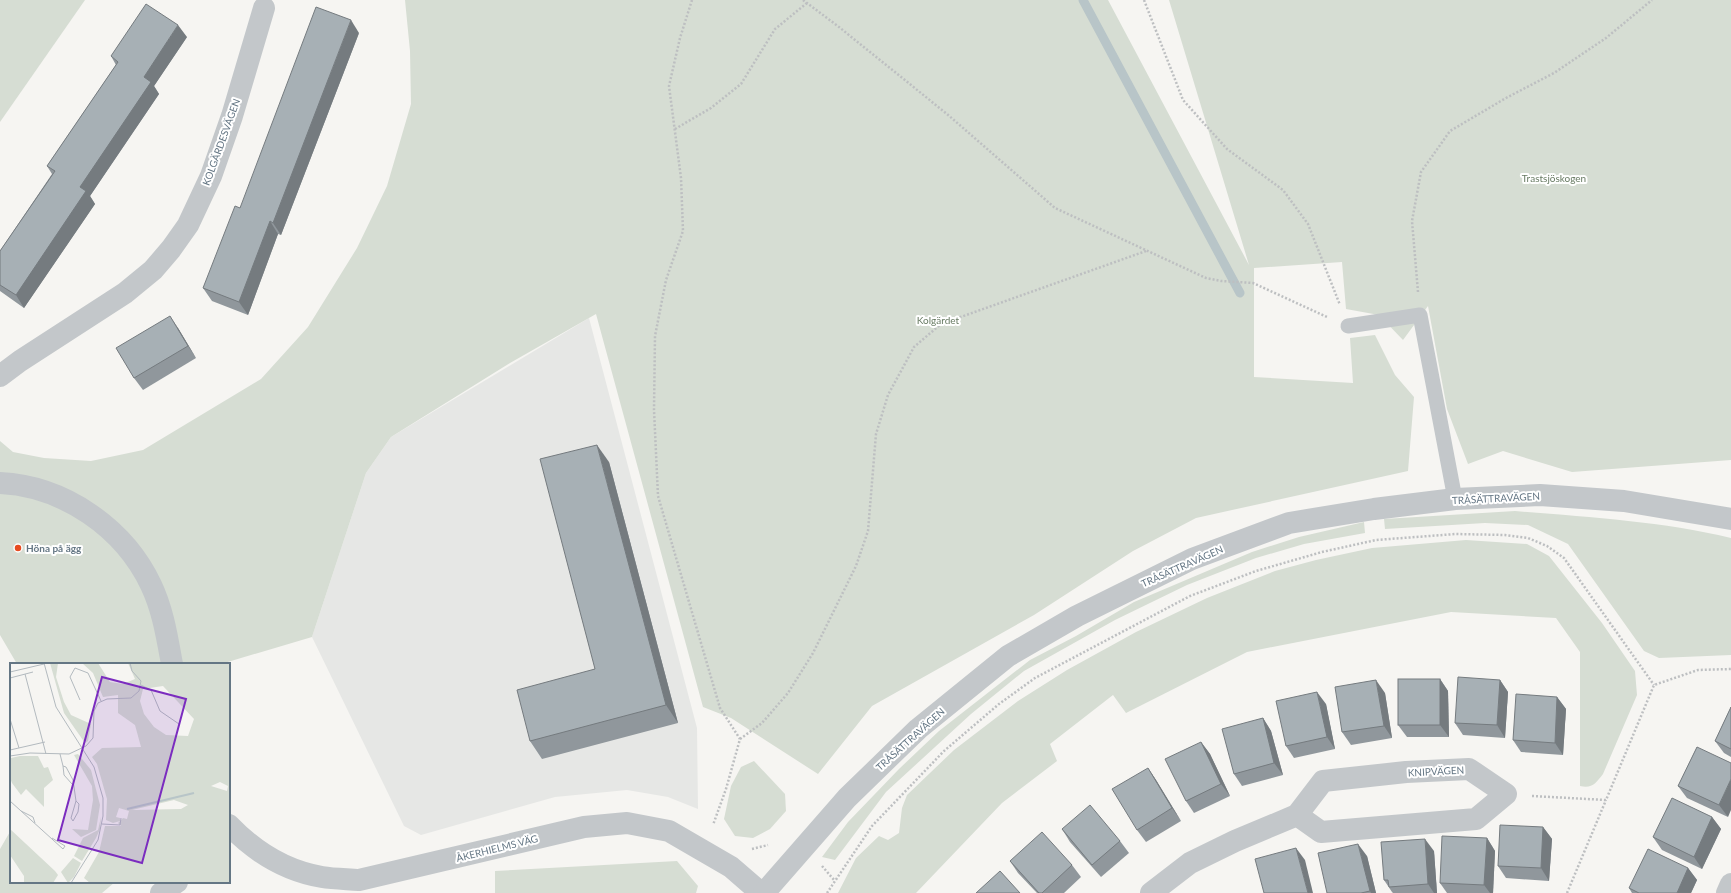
<svg xmlns="http://www.w3.org/2000/svg" width="1731" height="893" viewBox="0 0 1731 893" font-family="Lato,sans-serif">
  <style>
    .built { fill: #e6e7e5 }
    .green { fill: #d6ddd3 }
    .lines { fill: none; stroke-linecap: round; stroke-linejoin: round }
    .stream { stroke: #b8c5c8; stroke-width: 9 }
    .path { stroke: #bdbfc1; stroke-width: 2.5; stroke-dasharray: 2 2; stroke-linecap: butt }
    .service { stroke: #c3c7ca; stroke-width: 15 }
    .minor { stroke: #c3c7ca; stroke-width: 22 }
    .wall { fill: #90979c }
    .shaded-wall { fill: #757b7f }
    .building { fill: #a7b0b5; stroke: #757b7f }
    .poi-dot { fill: #e74b20; stroke: #fff; stroke-width: 1.5 }
    .labels { text-anchor: middle; dominant-baseline: central; stroke-width: 4; stroke-linejoin: round; paint-order: stroke }
    .street-label { font-size: 10px; fill: #647684; stroke: #fff }
    .park-label { font-size: 10px; fill: #687b63; stroke: #fff }
    .poi-label { font-size: 10px; font-weight: bold; fill: #647684; stroke: #fff; text-anchor: start }
    .inset-river { fill: none; stroke: #b8c5c8; stroke-width: 2 }
    .inset-road { fill: none; stroke: #b3babf; stroke-width: 1 }
    .view { fill: #7b2cbf; fill-opacity: 0.15; stroke: #7b2cbf; stroke-width: 2 }
    .inset-edge { fill: none; stroke: #647684; stroke-width: 2 }
  </style>
  <rect width="100%" height="100%" fill="#f6f5f2"/>
  <polygon class="built" points="589,318 697,728 698,809 668,797 627,790 555,797 421,835 404,826 312,637 366,473 391,437"/>
  <g class="green">
    <polygon points="0,0 85,0 0,122"/>
    <polygon points="405,0 1108,0 1249,265 1169,0 1731,0 1731,460 1572,472 1503,451 1468,464 1447,409 1428,306 1403,340 1379,315 1346,309 1342,262 1254,268 1254,377 1353,383 1350,338 1375,335 1395,375 1414,397 1408,471 1196,518 1133,551 1034,615 872,706 818,774 731,718 703,707 596,314 510,363 391,437 366,473 312,637 221,664 17,664 0,635 0,441 13,452 44,458 91,461 143,450 261,379 308,327 357,248 387,186 411,104 410,51"/>
    <path d="M 1515,511 C 1587,517 1661,521 1731,538 L 1731,655 L 1659,658 L 1644,651 L 1568,544 L 1528,525 L 1485,523 L 1385,529 L 1384,519 Z"/>
    <polygon points="1364,522 1365,533 1304,544 1256,558 1187,585 1115,620 1024,671 971,714 886,792 835,860 822,857 848,822 899,769 939,731 1030,660 1076,636 1134,602 1252,552 1299,537"/>
    <path d="M 1466,540 L 1527,544 L 1549,556 L 1602,623 L 1635,671 L 1637,695 L 1603,774 C 1596,783 1592,789 1580,786 L 1580,652 L 1556,618 L 1451,612 L 1247,652 L 1126,713 L 1113,695 L 1050,744 L 1057,761 L 1002,803 L 916,893 L 838,893 L 856,858 L 879,836 L 888,840 L 899,833 L 902,808 L 907,795 L 954,750 L 1018,701 L 1067,670 L 1136,632 L 1207,598 L 1275,571 L 1316,560 L 1372,548 Z"/>
    <polygon points="754,761 785,794 786,811 770,829 753,838 735,836 724,819 731,786 741,767"/>
    <polygon points="11,830 11,882 115,882 102,893 0,893 0,849"/>
    <polygon points="677,861 698,886 696,893 495,893 495,871"/>
  </g>
  <g class="lines">
    <polyline class="stream" points="1083,0 1240,293"/>
    <g class="path">
      <polyline points="692,0 680,38 669,86 681,178 683,231 666,280 655,336 654,410 658,496 720,708 740,739 726,789 713,825"/>
      <polyline points="803,0 839,27 947,114 1055,208 1206,278 1221,281 1253,283 1327,317"/>
      <polyline points="1144,0 1183,100 1227,149 1283,190 1308,224 1340,305"/>
      <polyline points="675,129 711,108 741,84 775,29 807,3"/>
      <polyline points="1418,292 1412,221 1421,172 1450,131 1506,98 1554,73 1606,38 1652,0"/>
      <polyline points="740,739 762,723 788,693 813,653 856,566 868,531 876,434 888,395 914,347 941,324 1146,251"/>
      <polyline points="1532,796 1606,800 1654,685 1698,670 1731,669"/>
      <polyline points="752,849 768,845"/>
      <polyline points="822,866 835,881"/>
      <polyline points="827,893 872,826 944,751 999,704 1035,678 1190,596 1256,571 1322,552 1376,540 1456,534 1505,535 1528,538 1547,546 1564,558 1654,685"/>
      <polyline points="1567,893 1606,800"/>
    </g>
    <polyline class="service" points="1348,326 1420,315 1455,499"/>
    <g class="minor">
      <polyline points="0,376 20,361 125,293 153,270 171,249 188,225 211,176 232,116 264,8"/>
      <path d="M 0,483 C 64,486 124,528 151,585 C 163,610 167,637 172,664"/>
      <path d="M 229,825 C 254,851 286,871 322,877 C 334,879 347,879 359,880 L 584,827 L 627,823 L 669,831 L 731,867 L 761,893"/>
      <polyline points="161,893 177,882"/>
      <polyline points="764,893 847,798 918,729 1008,656 1077,616 1192,559 1289,523 1374,509 1455,499 1540,495 1624,501 1731,519"/>
      <polyline points="1151,893 1190,863 1235,841 1297,815 1323,781 1406,772 1469,769 1506,794 1476,819 1321,832 1297,815"/>
      <polyline points="1727,893 1731,884"/>
    </g>
  </g>
  <g class="wall">
    <polygon points="359,33 281,235 278,234 248,315 212,301 203,288 240,208"/>
    <polygon points="187,37 154,86 159,94 90,196 95,204 24,308 0,291 0,251 52,174 47,166 116,65 111,56"/>
    <polygon points="178,328 196,358 143,390 134,378"/>
    <polygon points="609,462 678,723 542,759 530,741 595,669"/>
    <polygon points="1440,679 1448,691 1449,737 1407,737 1398,725"/>
    <polygon points="1500,680 1508,692 1505,738 1463,735 1455,723"/>
    <polygon points="1385,693 1392,738 1351,745 1342,732"/>
    <polygon points="1557,697 1566,709 1563,755 1521,752 1513,740"/>
    <polygon points="1326,704 1335,749 1294,758 1286,746"/>
    <polygon points="1731,707 1731,757 1724,753 1715,741"/>
    <polygon points="1263,718 1271,731 1283,775 1242,786 1234,774"/>
    <polygon points="1201,742 1210,754 1230,796 1194,813 1186,801"/>
    <polygon points="1697,747 1728,817 1687,798 1678,786"/>
    <polygon points="1148,768 1156,780 1181,821 1146,842 1137,830"/>
    <polygon points="1712,817 1721,829 1702,869 1662,850 1653,837"/>
    <polygon points="1543,827 1552,839 1549,881 1506,878 1498,866"/>
    <polygon points="1062,829 1120,841 1129,853 1101,877 1070,842"/>
    <polygon points="1487,838 1495,851 1493,893 1447,893 1440,883"/>
    <polygon points="1434,851 1437,893 1393,893 1392,892 1384,880"/>
    <polygon points="1367,856 1376,893 1327,893"/>
    <polygon points="1010,861 1072,865 1081,877 1064,893 1037,893 1018,873"/>
    <polygon points="1688,868 1697,880 1691,893 1632,893 1629,888"/>
  </g>
  <g class="shaded-wall">
    <polygon points="351,20 359,33 281,235 273,223"/>
    <polygon points="178,25 187,37 154,86 159,94 90,196 95,204 24,308 16,295 144,77"/>
    <polygon points="270,221 278,234 248,315 239,302"/>
    <polygon points="170,316 178,328 196,358 188,346"/>
    <polygon points="597,445 609,462 678,723 666,705"/>
    <polygon points="1440,679 1448,691 1449,737 1440,725"/>
    <polygon points="1376,680 1385,693 1392,738 1384,726"/>
    <polygon points="1500,680 1508,692 1505,738 1497,725"/>
    <polygon points="1317,692 1326,704 1335,749 1327,737"/>
    <polygon points="1557,697 1566,709 1563,755 1555,743"/>
    <polygon points="1263,718 1271,731 1283,775 1274,763"/>
    <polygon points="1201,742 1210,754 1230,796 1221,784"/>
    <polygon points="1148,768 1156,780 1181,821 1172,808"/>
    <polygon points="1731,779 1731,810 1728,817 1719,805"/>
    <polygon points="1712,817 1721,829 1702,869 1694,857"/>
    <polygon points="1543,827 1552,839 1549,881 1541,868"/>
    <polygon points="1487,838 1495,851 1493,893 1490,893 1484,885"/>
    <polygon points="1425,839 1434,851 1437,893 1434,893 1428,884"/>
    <polygon points="1358,844 1367,856 1376,893 1371,893 1370,891"/>
    <polygon points="1296,848 1305,860 1313,893 1308,893"/>
    <polygon points="1688,868 1697,880 1691,893 1677,893"/>
  </g>
  <g class="building">
    <polygon points="146,4 178,25 144,77 151,82 80,187 86,191 16,295 0,285 0,251 55,171 47,166 118,62 111,56"/>
    <polygon points="316,7 351,20 273,223 270,221 239,302 203,288 235,206 240,208"/>
    <polygon points="170,316 188,346 134,378 116,348"/>
    <polygon points="597,445 666,705 530,741 517,690 595,669 540,459"/>
    <polygon points="1458,677 1500,680 1497,725 1455,723"/>
    <rect x="1398" y="679" width="42" height="46"/>
    <polygon points="1376,680 1384,726 1342,732 1335,687"/>
    <polygon points="1317,692 1327,737 1286,746 1276,701"/>
    <polygon points="1516,694 1557,697 1555,743 1513,740"/>
    <polygon points="1731,707 1731,749 1715,741"/>
    <polygon points="1263,718 1274,763 1234,774 1222,729"/>
    <polygon points="1201,742 1221,784 1186,801 1165,759"/>
    <polygon points="1697,747 1731,763 1731,779 1719,805 1678,786"/>
    <polygon points="1148,768 1172,808 1137,830 1112,789"/>
    <polygon points="1672,798 1712,817 1694,857 1653,837"/>
    <polygon points="1090,805 1120,841 1092,865 1062,829"/>
    <polygon points="1500,825 1543,827 1541,868 1498,866"/>
    <polygon points="1042,832 1072,865 1042,893 1039,893 1010,861"/>
    <polygon points="1442,836 1487,838 1484,885 1440,883"/>
    <polygon points="1425,839 1428,884 1389,887 1388,880 1384,880 1381,842"/>
    <polygon points="1358,844 1370,891 1361,893 1327,893 1318,853"/>
    <polygon points="1296,848 1308,893 1264,893 1255,859"/>
    <polygon points="1648,849 1688,868 1677,893 1639,893 1629,888"/>
    <polygon points="1000,871 1020,893 976,893"/>
  </g>
  <circle class="poi-dot" cx="18" cy="548" r="4"/>
  <g class="labels">
    <g class="street-label">
      <text transform="translate(221 142) rotate(-70)">KOLGÄRDESVÄGEN</text>
      <text transform="translate(1496 498) rotate(-3)">TRÅSÄTTRAVÄGEN</text>
      <text transform="translate(1182 566) rotate(-24)">TRÅSÄTTRAVÄGEN</text>
      <text transform="translate(910 739) rotate(-42)">TRÅSÄTTRAVÄGEN</text>
      <text transform="translate(1436 771) rotate(-3)">KNIPVÄGEN</text>
      <text transform="translate(497 848) rotate(-14)">ÅKERHIELMS VÄG</text>
    </g>
    <g class="park-label">
      <text x="1554" y="178">Trastsjöskogen</text>
      <text x="938" y="320">Kolgärdet</text>
    </g>
    <g class="poi-label">
      <text x="26" y="548">Höna på ägg</text>
    </g>
  </g>
  <g transform="translate(10 663)">
    <rect width="220" height="220" fill="#f6f5f2"/>
    <path d="M 40,0 L 48,0 L 46,14 L 54,39 L 61,52 L 81,61 L 78,78 L 75,80 L 54,50 ZM 72,0 L 88,0 L 100,19 L 113,21 L 125,16 L 118,0 L 220,0 L 220,220 L 80,220 L 74,215 L 89,189 L 95,163 L 111,163 L 108,160 L 113,155 L 117,156 L 119,148 L 109,145 L 106,154 L 110,155 L 110,158 L 103,160 L 96,157 L 97,136 L 87,101 L 82,94 L 92,85 L 131,84 L 125,62 L 108,50 L 108,32 L 93,34 L 83,10 ZM 153,23 L 184,56 L 178,73 L 156,72 L 144,64 L 134,51 L 130,38 L 133,26 ZM 210,119 L 218,123 L 217,128 L 201,123 ZM 164,137 L 178,142 L 171,146 L 122,147 ZM 68,91 L 81,107 L 90,142 L 86,167 L 71,174 L 62,166 L 78,167 L 83,137 L 82,123 L 64,92 ZM 10,93 L 28,93 L 34,105 L 38,104 L 43,117 L 34,125 L 34,144 L 16,126 L 11,132 L 2,120 L 0,115 L 1,95 ZM 91,154 L 90,166 L 86,175 L 72,198 L 64,193 L 73,175 L 88,167 ZM 0,166 L 45,208 L 48,212 L 43,220 L 14,220 L 14,213 L 0,192 ZM 63,195 L 71,200 L 64,214 L 58,220 L 51,209 Z" fill="#d6ddd3" fill-rule="evenodd"/>
    <path class="inset-river" d="M 117,146 L 184,130"/>
    <path class="inset-road" d="M 34,0 L 46,44 L 84,104 L 93,135 L 93,153 L 88,177 L 61,220M 0,9 L 34,1M 15,11 L 36,91M 0,15 L 23,9M 131,22 L 141,27 L 150,48 L 169,61M 70,37 L 60,14 L 65,5 L 78,10 L 91,38M 0,56 L 9,85M 0,87 L 35,79M 50,91 L 53,103 L 56,104 L 63,117 L 66,138 L 61,155 L 63,158 L 68,149 L 69,141 L 66,138M 0,93 L 20,90 L 59,91 L 76,83 L 83,75 L 84,48 L 88,40 L 97,36 L 121,35 L 129,28 L 131,18 L 122,8 L 120,0M 53,103 L 54,112 L 62,121M 0,138 L 53,186 L 55,183 L 42,175M 11,148 L 23,154 L 25,160M 92,161 L 110,162 L 111,155"/>
    <path class="view" d="M 92,14 L 176,36 L 132,200 L 48,177 Z"/>
    <rect width="220" height="220" class="inset-edge"/>
  </g>
</svg>
